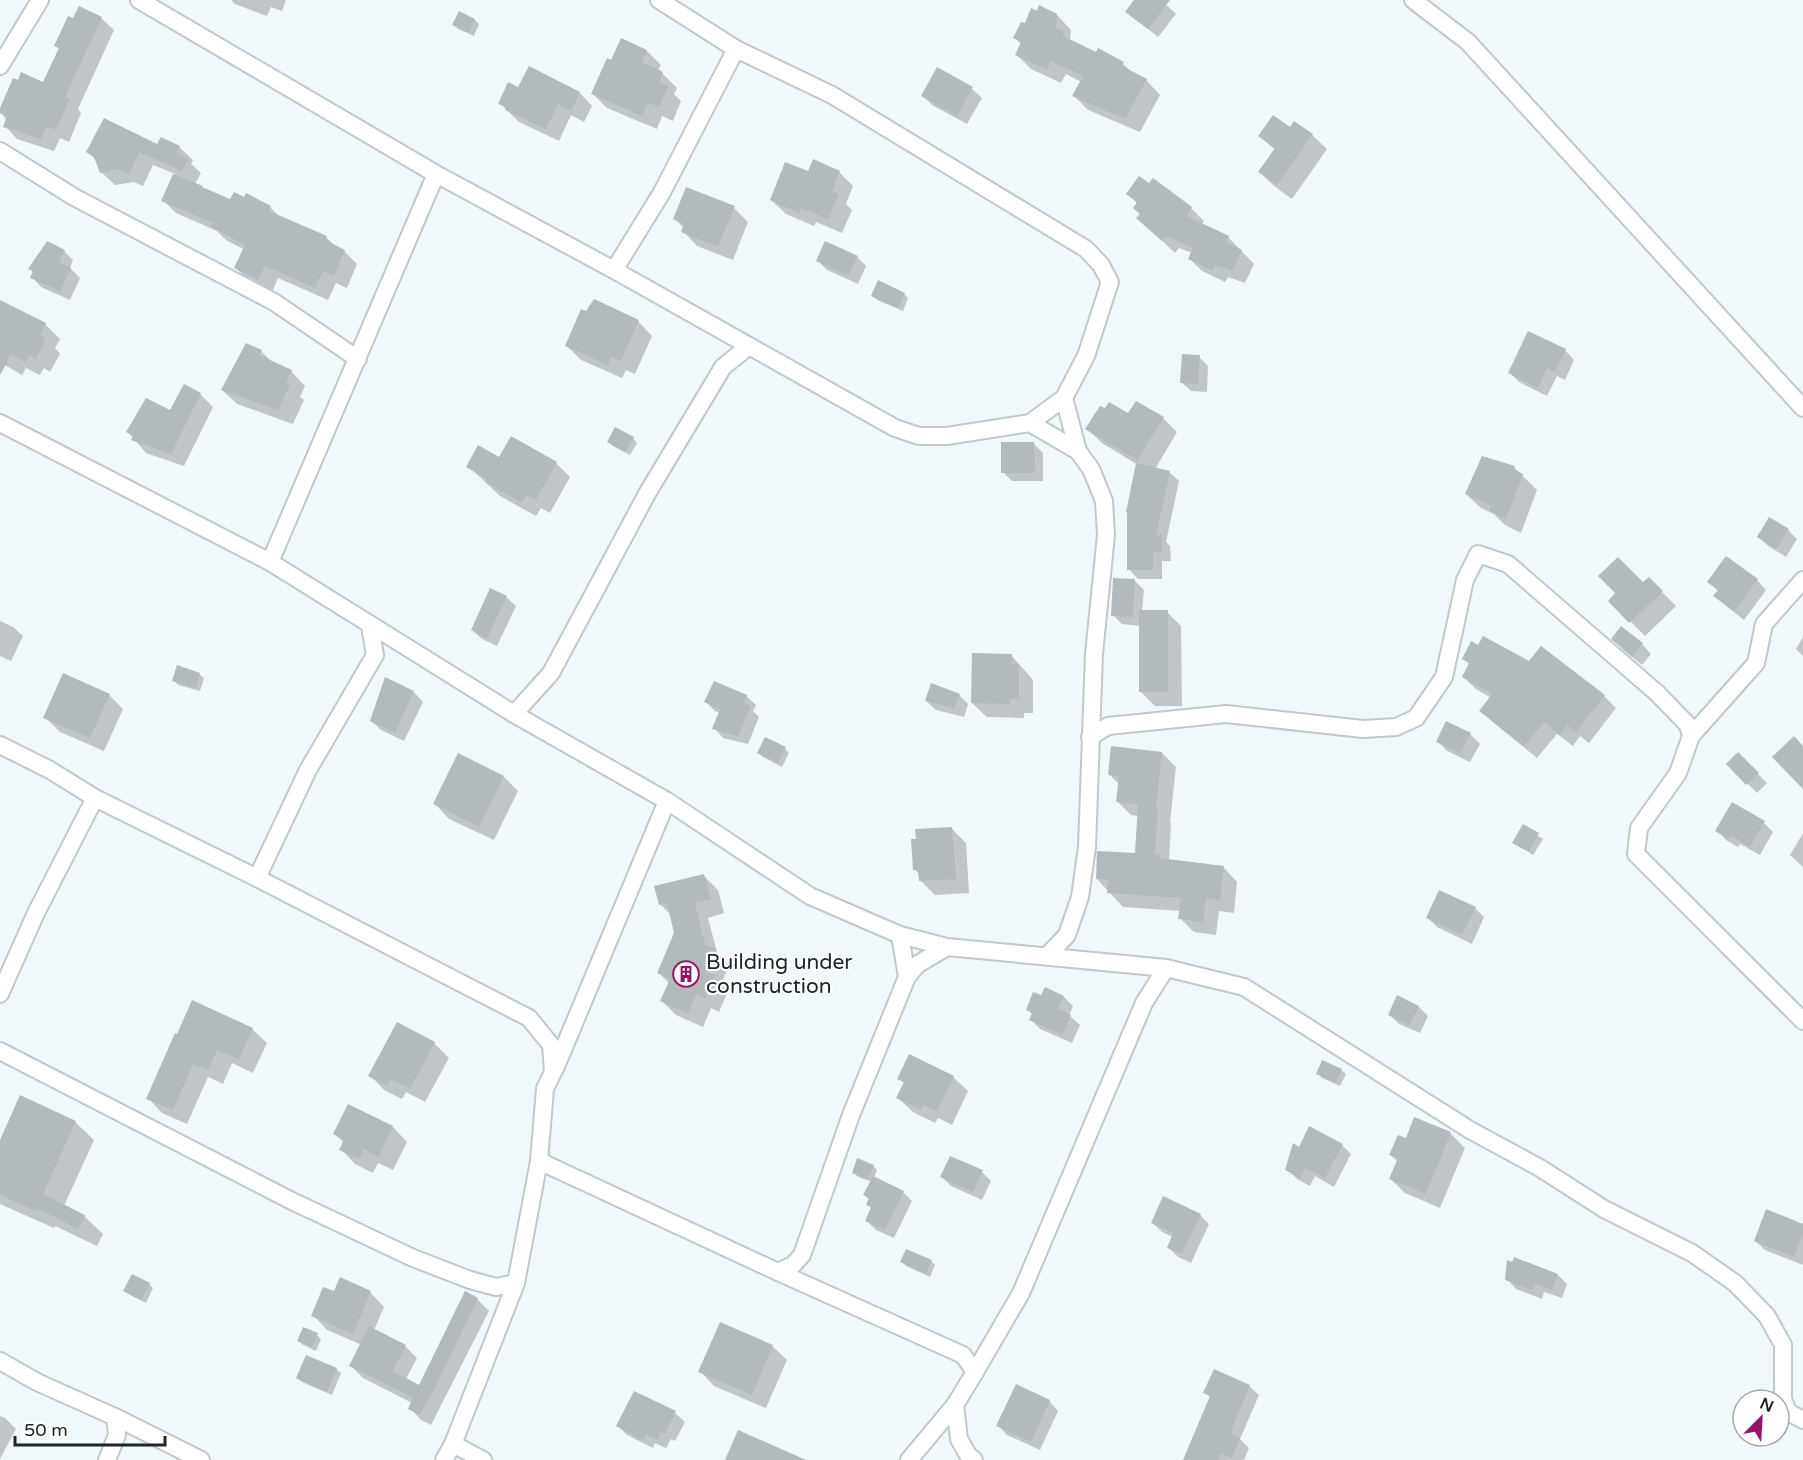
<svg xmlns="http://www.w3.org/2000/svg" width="1803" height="1460" viewBox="0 0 1803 1460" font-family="'Varela Round',sans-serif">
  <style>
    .shadow { fill: #0003 }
    .building { fill: #b2babd }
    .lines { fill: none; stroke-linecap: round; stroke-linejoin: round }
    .minor-casing { stroke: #c1c8cc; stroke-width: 20 }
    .minor { stroke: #fff; stroke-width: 16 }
    .labels { text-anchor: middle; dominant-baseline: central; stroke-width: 4.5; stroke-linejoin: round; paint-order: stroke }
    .poi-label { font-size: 21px; fill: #222526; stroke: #fff; text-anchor: start }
  </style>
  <rect width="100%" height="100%" fill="#f0f8fb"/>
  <g class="shadow">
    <polygon points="231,0 286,0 282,11 271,7 267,16 235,4"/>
    <polygon points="1136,0 1161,0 1176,14 1158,37 1127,12"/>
    <polygon points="1057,15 1071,30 1070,40 1073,43 1123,64 1133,73 1146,80 1160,95 1140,132 1088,110 1074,96 1081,82 1066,74 1061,83 1031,69 1017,55 1022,45 1015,38 1025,25"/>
    <polygon points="101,18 114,30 78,109 81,113 69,142 60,138 54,151 17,139 5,126 7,120 0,112 44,84 60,50 56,46"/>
    <polygon points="475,20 479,24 474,36 458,29 454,25"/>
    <polygon points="647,51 661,65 658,71 662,73 677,88 674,94 681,101 673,121 662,116 657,129 607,108 593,94 612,62"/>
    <polygon points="529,68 580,93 592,106 584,122 571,115 559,141 519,122 500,103 519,89"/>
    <polygon points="937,70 972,89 982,98 967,124 932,105 923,96"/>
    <polygon points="1295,123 1312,135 1327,149 1292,199 1274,186 1260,172 1275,150 1260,136 1290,129"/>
    <polygon points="158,146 179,147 193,160 191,164 201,173 195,184 205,190 230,201 270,207 280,217 326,237 336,247 344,251 357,264 347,288 336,283 328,300 278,278 272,292 249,281 236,268 245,250 226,240 217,231 176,213 163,200 175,174 153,165 143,186 134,182 115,185 101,172 98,162 88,152"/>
    <polygon points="839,172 853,186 846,204 852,210 842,233 816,222 814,226 786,214 771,200 809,173"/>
    <polygon points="1153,180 1191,208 1204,221 1201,225 1228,237 1254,264 1245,283 1228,277 1225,282 1202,271 1190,259 1192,253 1179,248 1175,253 1151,230 1141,215 1138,204 1128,194 1149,185"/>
    <polygon points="734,208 748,222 733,260 697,246 683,231 684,228 675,219"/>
    <polygon points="64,251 73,260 70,268 80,278 70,300 41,287 32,277 34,273 30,269"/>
    <polygon points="857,257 866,266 858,284 827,270 818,261"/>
    <polygon points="904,294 908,298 903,311 877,300 873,296"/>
    <polygon points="0,313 45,324 60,339 55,348 60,354 50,372 44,368 40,375 26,368 22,375 0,362"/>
    <polygon points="638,321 652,336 635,374 626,370 622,378 581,360 567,346"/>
    <polygon points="1565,350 1574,360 1565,380 1557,376 1547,396 1519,382 1510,373"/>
    <polygon points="261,351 272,362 291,371 305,386 300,397 304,400 293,424 237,404 222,390"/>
    <polygon points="1199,357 1208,366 1207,392 1191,391 1181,382"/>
    <polygon points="200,394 213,407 184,466 146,453 128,432 170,412"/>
    <polygon points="1129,415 1163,418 1177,432 1155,469 1169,472 1179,481 1166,542 1170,546 1171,561 1162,561 1162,579 1138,579 1129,569 1138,465 1102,443 1087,429"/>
    <polygon points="511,438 556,463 570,477 550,513 541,508 536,516 500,496 468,466 499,459"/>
    <polygon points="633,438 637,443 630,455 613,446 609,442"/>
    <polygon points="1034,444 1043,453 1043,481 1012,481 1003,472"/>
    <polygon points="1514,467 1537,490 1521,533 1505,525 1494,514 1481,508 1466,494"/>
    <polygon points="1788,530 1797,539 1786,557 1768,546 1759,537"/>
    <polygon points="1727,558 1757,580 1766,590 1744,620 1725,605 1715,596 1719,592 1709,582"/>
    <polygon points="1649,579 1676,606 1645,636 1610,601 1643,584"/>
    <polygon points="1134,580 1144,590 1142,612 1167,612 1181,626 1182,706 1155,706 1140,691 1140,626 1122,624 1113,615"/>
    <polygon points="506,597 516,606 497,646 482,639 472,630"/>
    <polygon points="0,621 13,627 23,636 11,661 0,656"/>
    <polygon points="1803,637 1803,656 1796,649"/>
    <polygon points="1642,644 1651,654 1642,665 1622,648"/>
    <polygon points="1011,655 1033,680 1033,713 1024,713 1024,718 987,717 972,703"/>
    <polygon points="1464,658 1530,663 1604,696 1616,708 1589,743 1580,736 1573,746 1557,734 1537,758 1494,723 1481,710 1491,698 1476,689 1463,677 1470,665"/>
    <polygon points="199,674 204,678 200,691 178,685 174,680"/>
    <polygon points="386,679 414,692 423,702 404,741 381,730 371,721"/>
    <polygon points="109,695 123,709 104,751 60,732 45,717"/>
    <polygon points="959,695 968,704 964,717 936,710 926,701"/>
    <polygon points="746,696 756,705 753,711 759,717 748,744 723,738 714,728 720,713 715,711 706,702"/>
    <polygon points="1470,734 1480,744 1470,762 1447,751 1438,741"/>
    <polygon points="785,749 789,753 782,767 763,757 759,753"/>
    <polygon points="1162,753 1176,767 1170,822 1171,823 1169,861 1224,868 1237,882 1234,913 1219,911 1216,935 1194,932 1180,918 1181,911 1123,907 1097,879 1137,855 1138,816 1131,815 1117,801 1119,784 1109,774"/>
    <polygon points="1738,754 1767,783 1757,793 1728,764"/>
    <polygon points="459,755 504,777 518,791 494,840 449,819 435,804"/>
    <polygon points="1764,823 1773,832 1760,855 1740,844 1738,847 1726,840 1717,830"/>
    <polygon points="1524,826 1543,839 1533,855 1514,842"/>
    <polygon points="952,829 966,843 969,893 935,895 920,880 920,875 915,870"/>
    <polygon points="1803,833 1803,867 1790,855"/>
    <polygon points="704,876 718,890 724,913 708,918 717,952 729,965 721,984 728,991 719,1012 711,1008 703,1027 676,1015 662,1001 670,984 659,973 676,933 671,915 660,904"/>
    <polygon points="1475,908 1484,917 1472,944 1437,927 1428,918"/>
    <polygon points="1042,997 1064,997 1073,1006 1069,1015 1080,1025 1072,1043 1040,1029 1031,1020 1033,1015 1027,1009"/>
    <polygon points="1419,1007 1428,1016 1420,1033 1399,1024 1389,1014"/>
    <polygon points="398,1024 434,1043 449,1058 425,1102 406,1092 402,1099 384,1090 370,1075"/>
    <polygon points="252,1029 267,1043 253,1073 232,1063 223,1084 208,1077 187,1124 162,1113 148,1098 176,1035"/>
    <polygon points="1341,1070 1346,1074 1340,1086 1322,1078 1318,1073"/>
    <polygon points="953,1077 968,1091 952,1125 938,1118 935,1123 913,1112 898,1098 905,1084 899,1078"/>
    <polygon points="349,1106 393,1127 407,1142 393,1170 378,1163 373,1173 355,1164 341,1149 344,1143 335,1134"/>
    <polygon points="75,1122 94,1140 64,1206 84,1216 103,1234 97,1246 55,1226 54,1228 0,1204 0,1144"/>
    <polygon points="1450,1133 1465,1148 1440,1208 1405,1193 1391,1179 1398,1162 1391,1155 1407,1140"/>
    <polygon points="1342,1145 1351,1154 1334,1187 1315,1176 1310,1186 1297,1179 1287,1169 1300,1149"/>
    <polygon points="873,1166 877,1170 874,1178 903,1192 912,1201 894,1238 876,1230 867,1221 872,1209 868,1205 870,1200 865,1195 872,1182 858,1177 853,1172"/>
    <polygon points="982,1172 991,1181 982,1200 951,1186 942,1177"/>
    <polygon points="1200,1215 1209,1224 1191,1263 1178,1257 1168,1247 1173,1237 1162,1232 1153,1223"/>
    <polygon points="1803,1225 1803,1265 1765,1250 1755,1241"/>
    <polygon points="931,1261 935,1265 930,1277 906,1266 902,1262"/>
    <polygon points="1513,1264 1558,1275 1567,1284 1562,1298 1544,1292 1542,1299 1516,1289 1507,1279"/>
    <polygon points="149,1284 153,1288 146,1303 130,1295 125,1291"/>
    <polygon points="370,1292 384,1307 374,1330 405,1346 417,1358 406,1379 420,1387 477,1299 489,1311 431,1425 421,1420 410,1408 412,1403 363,1378 351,1366 362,1345 327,1330 313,1315 334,1293"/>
    <polygon points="317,1335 321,1339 316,1351 303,1345 299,1341"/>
    <polygon points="772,1346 787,1360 766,1408 714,1386 700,1371"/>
    <polygon points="336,1369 341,1373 332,1395 302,1382 297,1378"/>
    <polygon points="1249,1386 1259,1395 1240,1439 1249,1448 1244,1460 1187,1460 1211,1398 1205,1393"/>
    <polygon points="634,1393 675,1413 685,1422 675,1441 671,1439 666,1448 655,1443 653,1448 627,1435 618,1426"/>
    <polygon points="1049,1401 1058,1411 1040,1450 1007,1435 998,1425"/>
    <polygon points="0,1416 5,1418 16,1429 0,1459"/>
  </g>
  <g class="building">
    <polygon points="1134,0 1170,0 1148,29 1125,12"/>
    <polygon points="1039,5 1057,14 1056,28 1065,32 1063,36 1096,52 1098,48 1124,62 1122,66 1147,79 1125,119 1072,96 1083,76 1051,61 1047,70 1015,55 1021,42 1013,38 1021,22 1025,23 1031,8 1037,11"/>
    <polygon points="79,6 102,17 65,97 70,99 56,130 47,126 41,139 3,127 7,116 0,113 0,108 13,78 18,80 21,72 43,82 59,48 54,46 68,16 73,18"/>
    <polygon points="459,11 475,19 469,33 452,25"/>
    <polygon points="621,38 647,50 642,62 663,72 659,82 668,86 659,107 648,103 642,116 591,94 607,58 611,60"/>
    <polygon points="529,66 580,92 571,111 558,104 546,129 505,110 506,107 498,104 508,82 518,87"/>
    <polygon points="937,67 973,87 957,116 921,96"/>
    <polygon points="1273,115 1290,127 1294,121 1313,134 1277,185 1258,172 1275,148 1258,136"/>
    <polygon points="104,118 157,144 161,137 180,146 177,153 188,159 182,171 139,152 129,174 119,169 100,173 94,157 86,152"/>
    <polygon points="813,159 840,171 832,191 839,194 828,219 801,208 799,213 770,200 785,162 808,171"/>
    <polygon points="173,174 203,186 202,187 230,199 234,192 244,197 246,193 271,206 269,211 327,236 325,240 345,250 334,276 323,271 315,288 265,266 258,280 234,268 245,245 211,227 213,223 161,201"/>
    <polygon points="1139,176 1149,183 1153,178 1192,207 1187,216 1229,236 1226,242 1242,250 1232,271 1215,265 1213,271 1188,259 1193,248 1166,236 1162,241 1136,218 1140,214 1133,208 1137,202 1126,194"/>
    <polygon points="686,187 735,206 718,247 681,232 684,224 673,219"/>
    <polygon points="47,241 65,250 59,262 71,268 60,291 30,278 33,271 28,269"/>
    <polygon points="825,241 858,256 848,276 816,261"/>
    <polygon points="878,280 905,293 898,308 871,296"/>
    <polygon points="594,299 639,320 621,361 611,357 608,365 565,346 581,309 586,311"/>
    <polygon points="0,300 46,323 40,335 46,338 36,359 29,355 26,362 11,355 0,375"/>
    <polygon points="1528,331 1566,349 1555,372 1547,368 1538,388 1508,373"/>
    <polygon points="246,343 262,350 259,355 292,370 286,383 290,385 278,410 221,390"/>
    <polygon points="1182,354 1200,355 1198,384 1180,383"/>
    <polygon points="184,384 201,393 171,454 131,440 133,436 126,432 146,398 170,410"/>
    <polygon points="1136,401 1164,417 1137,460 1085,429 1100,406 1105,408 1109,402 1128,413"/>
    <polygon points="615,427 634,437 625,452 607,442"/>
    <polygon points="511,436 557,462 536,500 527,495 522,503 485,482 487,479 466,467 478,445 499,457"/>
    <polygon points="1001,442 1034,442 1035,473 1001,473"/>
    <polygon points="1482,456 1515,466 1513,469 1523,474 1506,519 1489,511 1491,506 1465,494"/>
    <polygon points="1136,463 1170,471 1156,535 1162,535 1162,553 1153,552 1153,570 1127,570 1127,513 1126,512"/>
    <polygon points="1769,517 1789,529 1776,549 1757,537"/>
    <polygon points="1726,556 1758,579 1734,611 1713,596 1718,590 1707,582"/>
    <polygon points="1618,557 1643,582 1649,577 1663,591 1629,623 1608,601 1615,593 1598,576"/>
    <polygon points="1113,578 1135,579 1133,617 1111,616"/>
    <polygon points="490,588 507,596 487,638 471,630"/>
    <rect x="1139" y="610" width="29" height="82"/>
    <polygon points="1621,626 1643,643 1632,657 1611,639"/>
    <polygon points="1483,636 1529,661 1541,646 1605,695 1576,732 1567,725 1560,735 1544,722 1524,746 1479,711 1492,694 1462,677 1469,663 1462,659 1471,641 1478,645"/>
    <polygon points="972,653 1012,654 1012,664 1019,664 1019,699 1010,699 1010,704 971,703"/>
    <polygon points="177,665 200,673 196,688 172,681"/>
    <polygon points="63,673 110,694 90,738 43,718"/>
    <polygon points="385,677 414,691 395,733 370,721"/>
    <polygon points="714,681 747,695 744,703 751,706 738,736 712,729 720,709 704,702"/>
    <polygon points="931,683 960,694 954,708 925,701"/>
    <polygon points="1446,721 1471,733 1460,754 1436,742"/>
    <polygon points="1794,736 1803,746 1803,789 1772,757"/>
    <polygon points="765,737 786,747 778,763 757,753"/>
    <polygon points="1111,746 1162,752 1156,808 1158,808 1155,854 1160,855 1160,858 1224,866 1220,900 1206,898 1203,922 1178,919 1181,898 1107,893 1108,880 1096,879 1097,851 1135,853 1138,804 1116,802 1119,776 1108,775"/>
    <polygon points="1738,752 1759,773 1746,785 1726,764"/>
    <polygon points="458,753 504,776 479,827 433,804"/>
    <polygon points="1732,802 1765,821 1750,847 1730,835 1729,839 1715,831"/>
    <polygon points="1523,824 1539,833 1529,852 1512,843"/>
    <polygon points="952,827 956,879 919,881 918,870 913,870 911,839 916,839 915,829"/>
    <polygon points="704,874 711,899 695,903 705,945 716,949 706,972 715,975 705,998 696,995 688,1014 660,1001 670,979 657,973 674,933 667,903 659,905 654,886"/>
    <polygon points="1439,890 1476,907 1462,935 1426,918"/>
    <polygon points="1045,987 1064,996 1058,1009 1071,1015 1062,1035 1029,1020 1032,1013 1026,1010 1033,992 1041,995"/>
    <polygon points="1397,995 1419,1006 1410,1025 1388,1015"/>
    <polygon points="192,1000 253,1028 239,1059 217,1050 208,1070 193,1064 173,1110 146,1099 175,1033 177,1034"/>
    <polygon points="397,1022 435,1042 410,1089 391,1079 387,1086 368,1076"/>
    <polygon points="909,1054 954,1076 937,1112 923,1105 921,1110 896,1098 904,1082 897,1079"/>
    <polygon points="1322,1060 1342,1069 1336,1083 1316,1074"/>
    <polygon points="20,1095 76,1121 43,1194 85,1215 78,1229 37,1208 36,1211 0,1195 0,1140"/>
    <polygon points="348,1104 393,1126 378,1157 364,1149 359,1159 339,1150 344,1140 333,1134"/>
    <polygon points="1414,1117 1451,1132 1426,1194 1389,1179 1398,1158 1389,1155 1398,1135 1406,1138"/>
    <polygon points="1309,1126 1343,1144 1325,1178 1305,1168 1300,1178 1285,1170 1293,1143 1299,1147"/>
    <polygon points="950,1156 983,1170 973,1192 940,1177"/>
    <polygon points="857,1158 874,1165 868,1179 852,1173"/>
    <polygon points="873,1176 904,1191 885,1230 865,1221 871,1207 866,1205 869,1198 863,1195"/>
    <polygon points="1163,1196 1201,1214 1182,1254 1167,1248 1173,1233 1151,1223"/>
    <polygon points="1766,1209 1803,1224 1803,1233 1794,1257 1754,1241"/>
    <polygon points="906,1249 932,1260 926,1274 900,1262"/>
    <polygon points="1514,1257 1558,1274 1552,1290 1535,1284 1532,1290 1505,1280 1507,1260 1512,1262"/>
    <polygon points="132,1274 150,1283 141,1300 123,1291"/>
    <polygon points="340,1277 371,1291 353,1334 311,1316 323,1287 334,1291"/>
    <polygon points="465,1291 478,1298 435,1388 419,1415 408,1409 413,1398 349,1366 369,1326 406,1345 393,1371 419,1385"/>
    <polygon points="720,1322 773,1345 752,1395 698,1372"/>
    <polygon points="303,1327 318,1333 312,1347 297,1341"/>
    <polygon points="306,1355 337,1368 327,1392 296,1378"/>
    <polygon points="1214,1369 1250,1385 1230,1433 1240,1438 1232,1458 1221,1453 1218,1460 1183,1460 1210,1396 1203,1393"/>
    <polygon points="1016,1384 1050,1400 1031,1442 996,1426"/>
    <polygon points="634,1391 676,1411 665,1433 661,1431 657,1440 646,1434 643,1440 616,1426"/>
    <polygon points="738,1430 806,1460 725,1460"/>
  </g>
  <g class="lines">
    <g class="minor-casing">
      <g id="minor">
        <polyline points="139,0 436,174 614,270 895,428 919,436 947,436 1030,423 1064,398 1086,356 1110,282 1101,265 1086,249 832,95 736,49 659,0"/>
        <polyline points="1413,0 1468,42 1803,408"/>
        <polyline points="0,66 40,0"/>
        <polyline points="0,151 74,197 274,302 358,359"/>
        <polyline points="614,270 661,194 736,49"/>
        <polyline points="0,423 270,562 514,714 667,801 810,896 900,935 947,947 1166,968 1244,987 1470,1130 1540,1168 1604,1209 1692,1253 1735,1283 1767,1316 1783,1345 1783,1399 1788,1412 1803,1420"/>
        <polyline points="1030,423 1078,451"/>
        <polyline points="270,562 436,174"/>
        <polyline points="514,714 551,673 648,492 723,367 749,346"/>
        <polyline points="1691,736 1756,663 1764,624 1803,580"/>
        <polyline points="1090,737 1108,726 1226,714 1363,729 1396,727 1416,718 1444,677 1465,580 1478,554 1508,564 1657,693 1688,725 1691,736 1678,773 1639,828 1636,854 1803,1021"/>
        <polyline points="0,745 50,770 95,798 257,878 529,1018 551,1045 553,1072 545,1089 539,1161 516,1283 453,1444 444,1460"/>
        <polyline points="257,878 308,770 375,655 370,626"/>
        <polyline points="900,935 907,977"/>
        <polyline points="1047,956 1067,935 1080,897 1087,847 1094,654 1106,535 1104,501 1091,469 1078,451 1064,398"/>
        <polyline points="0,994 36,913 95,798"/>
        <polyline points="0,1051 292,1201 413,1258 470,1280 496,1287 516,1283"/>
        <polyline points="555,1069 667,801"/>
        <polyline points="539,1161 778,1272 963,1355 975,1372 955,1405 959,1439 968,1455 974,1460"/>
        <polyline points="778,1272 793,1265 802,1255 851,1115 907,977 918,964 947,947"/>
        <polyline points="0,1361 37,1382 115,1417 201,1460"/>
        <polyline points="975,1372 1021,1293 1144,1003 1166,968"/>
        <polyline points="453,1444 483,1460"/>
        <polyline points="107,1460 117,1435 115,1417"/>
        <polyline points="909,1460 955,1405"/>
      </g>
    </g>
    <use href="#minor" class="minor"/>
  </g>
  <defs>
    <g id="building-ring" transform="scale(1.35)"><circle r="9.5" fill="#fff" stroke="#97146a" stroke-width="1.5"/><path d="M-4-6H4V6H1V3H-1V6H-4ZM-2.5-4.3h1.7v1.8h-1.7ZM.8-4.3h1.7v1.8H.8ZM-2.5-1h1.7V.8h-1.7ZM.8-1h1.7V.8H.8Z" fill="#97146a"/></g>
  </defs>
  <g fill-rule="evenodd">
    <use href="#building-ring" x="686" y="974"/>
  </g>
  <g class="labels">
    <g class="poi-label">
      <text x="706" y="962">Building under<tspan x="706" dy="24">construction</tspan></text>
    </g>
  </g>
  <g transform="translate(1761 1418) rotate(24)"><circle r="28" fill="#ffffff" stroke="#a7a8a8" stroke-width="1.5"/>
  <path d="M0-4.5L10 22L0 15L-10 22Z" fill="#97146a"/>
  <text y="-9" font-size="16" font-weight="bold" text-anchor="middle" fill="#222526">N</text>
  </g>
  <path d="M15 1436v9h150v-9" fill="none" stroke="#222526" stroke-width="3"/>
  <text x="24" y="1436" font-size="18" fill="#222526" stroke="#ffffff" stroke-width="4.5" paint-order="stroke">50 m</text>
</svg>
